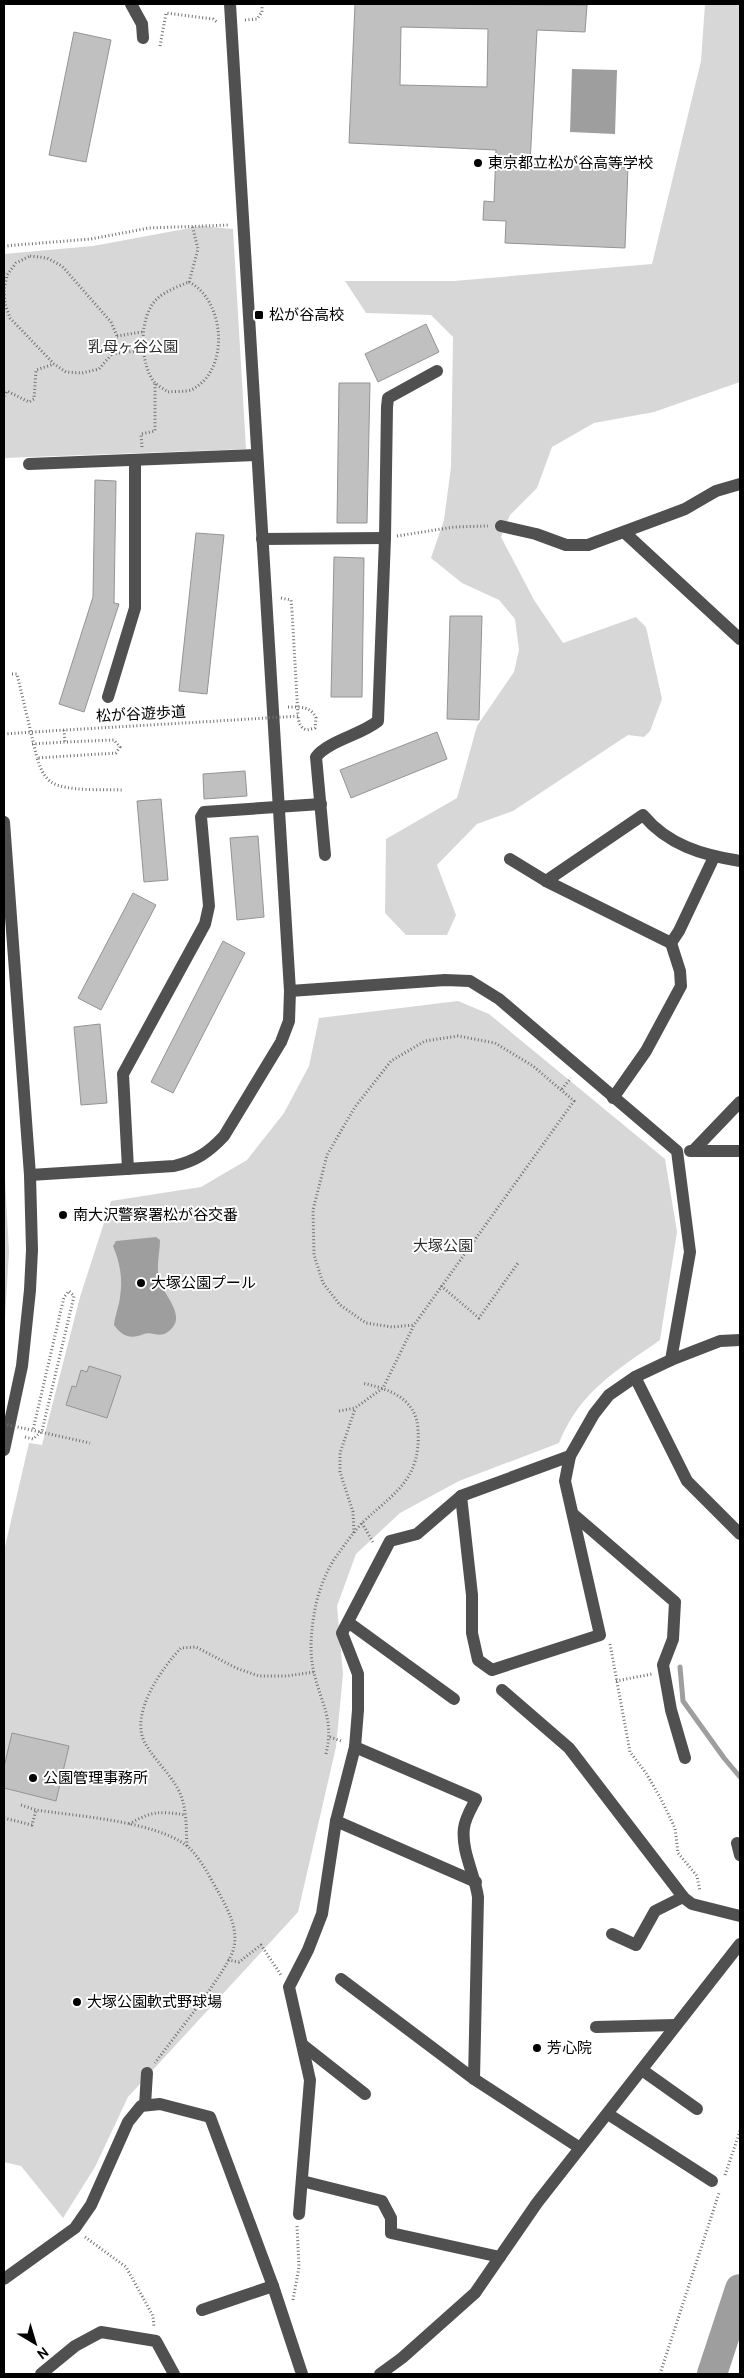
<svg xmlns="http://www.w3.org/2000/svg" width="744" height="2378" viewBox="0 0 744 2378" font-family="Cabin,'Noto Sans JP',sans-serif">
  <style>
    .green { fill: #d7d7d7 }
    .water { fill: #9e9e9e }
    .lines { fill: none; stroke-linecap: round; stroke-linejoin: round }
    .stream { stroke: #9e9e9e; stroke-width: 5 }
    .river { stroke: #9e9e9e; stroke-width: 30 }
    .building { fill: #c0c0c0; stroke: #949494; fill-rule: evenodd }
    .path { stroke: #727272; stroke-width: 3; stroke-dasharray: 1 2.5; stroke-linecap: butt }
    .minor { stroke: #505050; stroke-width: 12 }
    .path-bridge { stroke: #727272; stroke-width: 3; stroke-dasharray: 1 2.5; stroke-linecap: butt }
    .poi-dot { fill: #000; stroke: #fff; stroke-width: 2 }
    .labels { text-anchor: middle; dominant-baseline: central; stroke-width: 4; stroke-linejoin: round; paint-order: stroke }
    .poi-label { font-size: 15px; fill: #000; stroke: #fff; text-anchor: start }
    .park-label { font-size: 15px; fill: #2e2e2e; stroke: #fff }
    .street-label { font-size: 15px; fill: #000; stroke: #fff }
  </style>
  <rect width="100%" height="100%" fill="#fff"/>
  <g class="green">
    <polygon points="705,4 740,4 740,382 654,412 594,423 552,447 537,488 510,515 501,537 534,600 563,643 636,617 646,627 662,699 650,731 644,737 628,735 513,811 477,824 437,865 456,915 447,935 406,935 385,913 386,839 457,798 477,726 514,672 519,650 515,619 499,600 462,583 431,558 444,520 451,467 453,337 431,315 366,313 345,281 454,281 652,264 701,61"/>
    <polygon points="201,226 233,229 246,449 4,458 4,254 93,246"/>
    <path d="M 458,1001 L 489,1014 L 665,1159 L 677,1232 L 660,1340 C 616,1371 580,1391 559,1443 L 459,1481 L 400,1513 L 356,1554 L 337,1606 L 343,1674 L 336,1747 L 298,1912 L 128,2097 L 95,2167 L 63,2218 L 21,2166 L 4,2162 L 4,1551 L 29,1443 L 42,1445 L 80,1297 L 111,1201 L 201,1187 L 247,1160 L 284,1113 L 309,1066 L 319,1018 Z"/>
    <polygon points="4,1161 9,1252 4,1334"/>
  </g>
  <g class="water">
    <polygon points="572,69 617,70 615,134 570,132"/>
    <path d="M 156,1237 L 160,1240 C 160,1253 156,1265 159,1279 C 163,1295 188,1316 169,1331 C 160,1339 152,1331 144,1334 C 130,1340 122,1336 114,1325 C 115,1315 119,1307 120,1297 C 123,1279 120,1263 113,1246 L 116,1241 Z"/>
  </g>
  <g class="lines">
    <polyline class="stream" points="680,1667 683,1701 724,1758 740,1777"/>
    <polyline class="river" points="712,2374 740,2289"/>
  </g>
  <g class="building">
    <path d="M 355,4 L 587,5 L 585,32 L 537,30 L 530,164 L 628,167 L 625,248 L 505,243 L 506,221 L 483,220 L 484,201 L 494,202 L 496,150 L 349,143 ZM 401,27 L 488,29 L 487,87 L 400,85 Z"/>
    <polygon points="74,32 111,40 86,162 49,155"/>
    <polygon points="426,324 439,352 378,382 365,354"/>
    <polygon points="339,383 370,383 367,523 337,523"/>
    <polygon points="95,480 116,481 114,603 119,604 84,712 59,704 93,597"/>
    <polygon points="196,533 224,535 207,694 179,691"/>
    <polygon points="334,557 364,558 362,697 331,697"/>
    <polygon points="450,616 482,616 479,720 447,719"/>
    <polygon points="437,732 447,759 351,798 340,770"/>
    <polygon points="245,771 247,796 204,799 203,774"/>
    <polygon points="161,799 168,880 144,882 137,801"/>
    <polygon points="258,836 264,917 237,920 230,838"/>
    <polygon points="133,893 156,905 101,1010 78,998"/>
    <polygon points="223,941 245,953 173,1093 151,1082"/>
    <polygon points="100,1024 107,1103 81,1105 74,1027"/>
    <polygon points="89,1366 121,1376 107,1418 66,1405 72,1386 76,1387 81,1370 87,1372"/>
    <polygon points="12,1733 69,1746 56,1801 4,1788 4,1767"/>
  </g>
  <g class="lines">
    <g class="path">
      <polyline points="245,20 257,19 262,12 262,4"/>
      <polyline points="160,46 166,13 213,19 217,22"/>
      <polyline points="4,246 91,239 149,228 230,225"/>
      <polygon points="30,256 47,258 62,266 111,322 117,336 112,354 99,369 82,373 66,372 54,364 10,318 5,304 4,289 7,275 16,263"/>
      <path d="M 189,282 C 225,300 231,371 191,390 C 185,392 175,391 168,392 C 164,389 158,386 155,383 C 139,364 138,315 158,298 C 166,291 179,286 189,282 Z"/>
      <polyline points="189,282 198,249 192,225"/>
      <polyline points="117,336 142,332"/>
      <polyline points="112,354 144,350"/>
      <polyline points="4,396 7,391 29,402 34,399 36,370 54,364"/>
      <polyline points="142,447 141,434 155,431 155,383"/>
      <polyline points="397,536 454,527 488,526"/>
      <polyline points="281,598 291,600 292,611"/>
      <polyline points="12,674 17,674 37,758"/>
      <path d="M 288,707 C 300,707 311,706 316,718 L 315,728 L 307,730 C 300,728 299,723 298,716"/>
      <path d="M 64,730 L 65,742 L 114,740 L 120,747 L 116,753 L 37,758 C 40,767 43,776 51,782 C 66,792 104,789 123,790"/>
      <polyline points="49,731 234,720"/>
      <polyline points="32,744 65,742"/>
      <polyline points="562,1089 571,1078"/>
      <polyline points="441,1286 479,1318 518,1263"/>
      <polyline points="339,1411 355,1408 383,1388 414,1325 574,1101 533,1066 495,1043 458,1036 425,1041 391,1061 355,1107 327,1155 313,1210 314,1255 323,1283 340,1305 366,1323 392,1327 414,1325"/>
      <polyline points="25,1437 33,1439 42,1431 74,1296 69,1291 64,1297 33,1430"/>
      <polyline points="362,1523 374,1544"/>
      <polyline points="354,1533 353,1512 340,1472 340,1453 355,1409"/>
      <polyline points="610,1644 630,1752 646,1773 661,1799 675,1828 678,1853 697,1876 700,1891"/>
      <polyline points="616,1681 652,1674"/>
      <polyline points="330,1737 341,1741"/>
      <path d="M 326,1754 C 334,1719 322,1706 314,1673 C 309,1652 311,1631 315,1609 C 318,1592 327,1568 338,1554 C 346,1543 354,1531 364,1521 C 397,1491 421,1478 418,1429 C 416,1398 389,1389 362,1383"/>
      <path d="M 21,1805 L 36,1810 C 76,1816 155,1821 187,1846 C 201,1858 210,1878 219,1893 C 228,1910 238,1928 234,1947 C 231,1967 170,2042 155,2063"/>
      <polyline points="4,1818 32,1825 36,1810"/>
      <path d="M 129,1824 C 152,1811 159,1811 186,1815"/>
      <path d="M 187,1846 C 186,1828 187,1810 180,1793 C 171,1774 155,1761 145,1743 C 129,1714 162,1668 181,1648 L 196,1647 L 236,1668 L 259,1676 L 287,1676 L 314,1672"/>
      <polyline points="228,1960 239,1962 261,1945 281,1975"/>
      <polyline points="725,2175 740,2131"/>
      <polyline points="85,2237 126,2267 153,2316 154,2328"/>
      <polyline points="293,2300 299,2267 297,2226"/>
      <polyline points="660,2374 719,2193"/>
    </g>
    <g class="minor">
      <polyline points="131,4 142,24 143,38"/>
      <polyline points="29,464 257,455"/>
      <polyline points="501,526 536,534 566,545 588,545 685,509 716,491 740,484"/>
      <polyline points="624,532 740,639"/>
      <polyline points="262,539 385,538"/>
      <polyline points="108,697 135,608 135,460"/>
      <polyline points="4,822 30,1175 32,1250 30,1290 22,1366 4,1450"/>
      <path d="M 325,855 L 316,757 C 328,741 361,735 378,721 L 385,538 L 387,407 L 388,398 L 437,371"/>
      <polyline points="510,859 546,881 671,943 680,971 681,986 646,1051 613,1098"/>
      <path d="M 546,881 L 643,815 C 668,845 702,855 740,861"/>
      <polyline points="671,943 679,931 714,857"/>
      <polyline points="290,991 445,980 470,981 499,999 677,1151 690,1252 671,1360 635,1377 609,1395 594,1414 570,1456 565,1481 600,1635 492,1670 478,1660 472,1633 472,1595 461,1496"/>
      <polyline points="690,1151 740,1151"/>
      <polyline points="693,1151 740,1102"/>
      <polyline points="128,1169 123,1074 205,924 209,906 201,817 204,812 321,804"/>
      <path d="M 30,1175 L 174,1166 C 196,1161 209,1152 224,1136 L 281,1042 L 289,1021 L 290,991 L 230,4"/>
      <polyline points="671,1360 720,1341 740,1340"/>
      <polyline points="635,1377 687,1481 740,1534"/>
      <polyline points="573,1514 675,1602 673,1639 663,1665 671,1710 685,1758"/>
      <polyline points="348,1622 454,1699"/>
      <polyline points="502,1690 569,1748 684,1898 692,1904 740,1916"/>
      <path d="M 355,1747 L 476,1799 C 472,1807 465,1818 464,1828 C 461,1851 475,1875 478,1897 L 474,2079"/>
      <polyline points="336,1821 476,1882"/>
      <polyline points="737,1843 740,1855"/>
      <polyline points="612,1934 636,1945 655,1911 683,1897"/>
      <polyline points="341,1979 474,2079 580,2148"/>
      <polyline points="596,2027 675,2025"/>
      <polyline points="304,2046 365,2094"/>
      <polyline points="642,2070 697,2109"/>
      <polyline points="145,2105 147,2073"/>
      <polyline points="608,2114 712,2181"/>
      <polyline points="302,2181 382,2201 391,2218 391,2233 500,2257"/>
      <polyline points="299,2214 310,2080 289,1987 308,1950 322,1914 336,1821 355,1747 358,1710 358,1674 342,1633 390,1541 417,1534 461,1496 570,1456"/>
      <polyline points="4,2279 75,2228 91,2205 128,2122 141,2106 160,2104 210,2117 273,2286 302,2374"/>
      <polyline points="202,2310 273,2286"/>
      <polyline points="41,2374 75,2346 101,2332 156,2341 174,2374"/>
      <polyline points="380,2374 402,2358 475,2293 537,2203 740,1944"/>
    </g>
    <g class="path-bridge">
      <polyline points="234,720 298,716 292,611"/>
      <polyline points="4,734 49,731"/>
      <polyline points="4,1424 90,1443"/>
    </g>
  </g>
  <g class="poi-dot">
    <circle cx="478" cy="163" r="5"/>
    <rect x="254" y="310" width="10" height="10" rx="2.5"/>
    <circle cx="63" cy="1215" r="5"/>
    <circle cx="141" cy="1283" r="5"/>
    <circle cx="33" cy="1778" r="5"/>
    <circle cx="77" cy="2002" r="5"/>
    <circle cx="537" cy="2048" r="5"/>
  </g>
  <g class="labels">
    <g class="poi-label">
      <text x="488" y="163">東京都立松が谷高等学校</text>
      <text x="269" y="315">松が谷高校</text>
      <text x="73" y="1215">南大沢警察署松が谷交番</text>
      <text x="151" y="1283">大塚公園プール</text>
      <text x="43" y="1778">公園管理事務所</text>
      <text x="87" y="2002">大塚公園軟式野球場</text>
      <text x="547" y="2048">芳心院</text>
    </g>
    <g class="park-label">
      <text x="133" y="347">乳母ヶ谷公園</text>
      <text x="443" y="1246">大塚公園</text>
    </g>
    <g class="street-label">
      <text transform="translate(141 714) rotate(-3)">松が谷遊歩道</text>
    </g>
  </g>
  <rect width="744" height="2378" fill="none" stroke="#000000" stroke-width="10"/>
  <g transform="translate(35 2343) rotate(142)" stroke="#ffffff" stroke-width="4" paint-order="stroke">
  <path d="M0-4L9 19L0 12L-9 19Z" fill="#000000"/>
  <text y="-8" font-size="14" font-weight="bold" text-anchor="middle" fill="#000000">N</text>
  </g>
</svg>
